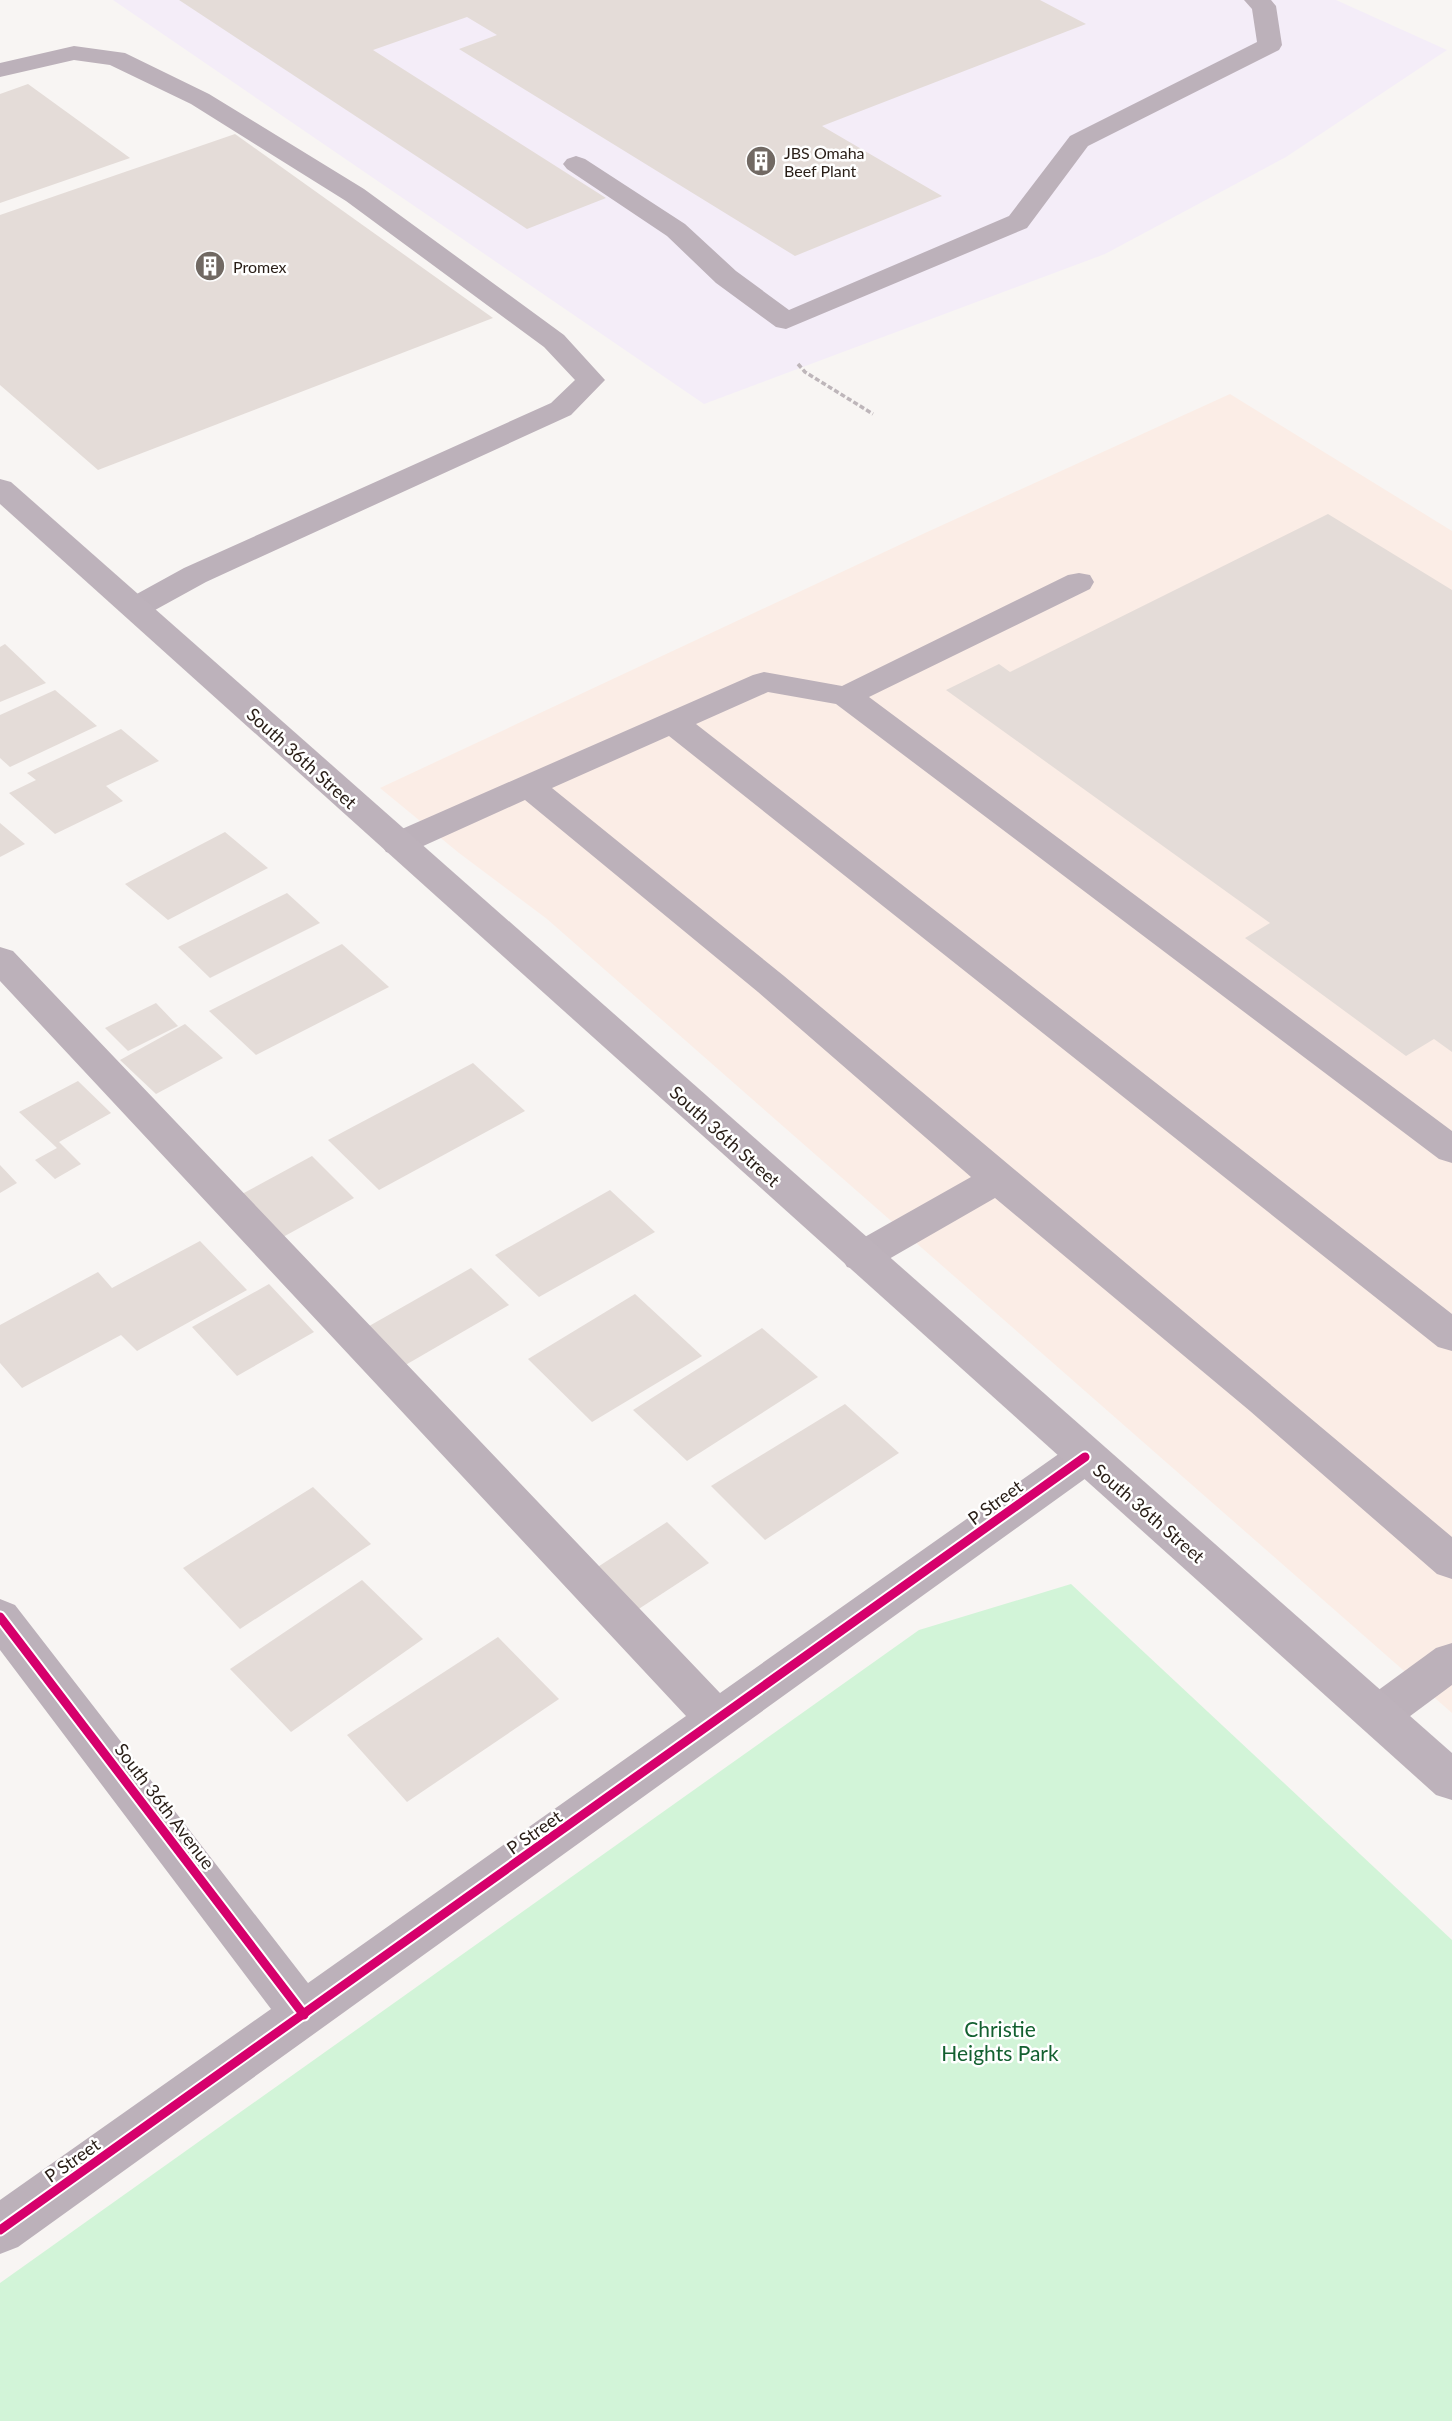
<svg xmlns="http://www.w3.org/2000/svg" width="1452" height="2421" viewBox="0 0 1452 2421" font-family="Lato,sans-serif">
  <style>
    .commercial { fill: #fbede6 }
    .industrial { fill: #f4edf8 }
    .green { fill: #d2f4d8 }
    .building { fill: #e4dcd8 }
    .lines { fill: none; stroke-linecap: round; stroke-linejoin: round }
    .path { stroke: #beb6ba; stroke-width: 3.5; stroke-dasharray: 5 2.5; stroke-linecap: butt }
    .minor { fill: #bcb1ba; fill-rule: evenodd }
    .major { fill: #bdb2bb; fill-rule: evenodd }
    .cycleway-casing { stroke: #fff; stroke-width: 13 }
    .cycleway { stroke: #d6006c; stroke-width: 9 }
    .labels { text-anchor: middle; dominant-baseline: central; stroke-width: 5; stroke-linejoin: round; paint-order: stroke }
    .far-poi-label { font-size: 16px; fill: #281d16; stroke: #fff; text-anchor: start }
    .street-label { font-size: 18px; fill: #281d16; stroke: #fff }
    .near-park-label { font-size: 21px; fill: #136030; stroke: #fff }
  </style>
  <rect width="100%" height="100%" fill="#f8f5f3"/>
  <polygon class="commercial" points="1230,394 1452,531 1452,1713 547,919 459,853 380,788 925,533"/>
  <polygon class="industrial" points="113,0 1336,0 1447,50 1286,157 1105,254 704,404"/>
  <polygon class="green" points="1071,1584 1452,1940 1452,2421 0,2421 0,2283 919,1630"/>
  <g class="building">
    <polygon points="179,0 1040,0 1086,24 822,126 942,196 795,256 459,49 497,35 467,17 373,50 606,198 527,229"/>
    <polygon points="28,84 130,158 0,203 0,94"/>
    <polygon points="235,134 493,318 98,470 0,385 0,215"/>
    <polygon points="1328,514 1452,590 1452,1052 1434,1039 1406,1056 1245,938 1270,923 946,690 999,664 1010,672"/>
    <polygon points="5,644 46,683 0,702 0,647"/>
    <polygon points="55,690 97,726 10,767 0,758 0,715"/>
    <polygon points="121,729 159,761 106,786 123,801 55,834 9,793 36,780 27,773"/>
    <polygon points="0,823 25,844 0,857"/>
    <polygon points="225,832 268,868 168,920 125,884"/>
    <polygon points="287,893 320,923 210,978 178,947"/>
    <polygon points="342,944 389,987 256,1055 209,1011"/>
    <polygon points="156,1003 178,1026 128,1051 105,1028"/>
    <polygon points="185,1024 223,1058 156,1094 120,1060"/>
    <polygon points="473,1063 525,1111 379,1190 328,1140"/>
    <polygon points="78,1081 111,1113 59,1142 81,1164 55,1179 35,1160 57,1148 19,1112"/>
    <polygon points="312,1156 354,1198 283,1237 242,1194"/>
    <polygon points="0,1165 17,1183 0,1193"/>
    <polygon points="610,1190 655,1232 539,1297 495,1255"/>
    <polygon points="200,1241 247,1290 137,1351 121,1335 22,1388 0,1363 0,1325 98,1272 112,1288"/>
    <polygon points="471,1268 509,1305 402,1367 364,1329"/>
    <polygon points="269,1284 314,1332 237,1376 192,1327"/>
    <polygon points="635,1294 702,1356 592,1422 528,1359"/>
    <polygon points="762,1328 818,1377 687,1461 633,1410"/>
    <polygon points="845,1404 899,1453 765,1540 711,1486"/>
    <polygon points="313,1487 371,1544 240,1629 183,1568"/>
    <polygon points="667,1522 709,1563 631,1614 590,1572"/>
    <polygon points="362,1580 423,1639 291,1732 230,1669"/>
    <polygon points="498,1637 559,1699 407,1802 347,1735"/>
  </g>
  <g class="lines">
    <polyline class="path" points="798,364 805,372 873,414"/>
    <g class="minor">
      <polygon points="1244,0 1271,0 1276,6 1282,45 1279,50 1088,146 1027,228 786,329 776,327 716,283 667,236 567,169 563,164 567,159 576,156 585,159 685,224 736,271 789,310 1009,216 1070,136 1257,42 1252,9"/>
      <polygon points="74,46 125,53 209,94 364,189 564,335 605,380 571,415 206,582 146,615 135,617 124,615 119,608 124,601 184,568 551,403 575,380 544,347 346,201 191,104 110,65 74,60 0,77 0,63"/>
      <polygon points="1079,573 1090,575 1094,582 1090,589 869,697 1452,1131 1452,1163 1439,1159 836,704 768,692 696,724 1452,1314 1452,1351 1438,1347 669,736 552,788 784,976 1452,1537 1452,1579 1437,1574 1250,1411 995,1198 875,1267 861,1271 847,1267 841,1257 847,1247 971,1177 758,992 525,800 410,852 398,855 386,852 381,844 386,836 753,675 764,672 842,686 1068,575"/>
      <polygon points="0,947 13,951 720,1693 1070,1446 1085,1441 1100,1446 1106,1457 1100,1468 18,2247 0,2254 0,2200 271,2009 0,1650 0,1599 15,1605 308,1983 686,1716 0,981"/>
      <polygon points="1452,1643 1452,1685 1394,1728 1378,1734 1362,1728 1356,1715 1362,1702 1436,1648"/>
    </g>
    <polygon class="major" points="0,479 11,482 1452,1753 1452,1800 1436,1795 0,504"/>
    <g class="cycleway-casing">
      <g id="cycleway">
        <polyline points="0,1617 304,2015"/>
        <polyline points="0,2230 1085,1457"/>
      </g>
    </g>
    <use href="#cycleway" class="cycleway"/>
  </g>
  <defs>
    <g id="building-disc" transform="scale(1.575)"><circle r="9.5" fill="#716963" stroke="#fff"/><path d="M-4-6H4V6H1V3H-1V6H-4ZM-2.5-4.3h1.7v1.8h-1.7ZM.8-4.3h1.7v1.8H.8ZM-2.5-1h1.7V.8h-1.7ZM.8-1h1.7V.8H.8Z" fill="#fff"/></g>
  </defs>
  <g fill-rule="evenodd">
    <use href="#building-disc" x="761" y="161"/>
    <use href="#building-disc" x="210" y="266"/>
  </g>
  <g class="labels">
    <g class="far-poi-label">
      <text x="784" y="152">JBS Omaha<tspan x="784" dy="18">Beef Plant</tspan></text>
      <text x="233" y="266">Promex</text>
    </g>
    <g class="street-label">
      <text transform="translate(302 758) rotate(42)">South 36th Street</text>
      <text transform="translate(725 1136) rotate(42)">South 36th Street</text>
      <text transform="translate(995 1502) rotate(-36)">P Street</text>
      <text transform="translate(1149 1513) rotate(41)">South 36th Street</text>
      <text transform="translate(165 1806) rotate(53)">South 36th Avenue</text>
      <text transform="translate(534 1832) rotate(-35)">P Street</text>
      <text transform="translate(72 2160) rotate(-35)">P Street</text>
    </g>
    <g class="near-park-label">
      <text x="1000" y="2028">Christie<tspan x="1000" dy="24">Heights Park</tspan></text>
    </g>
  </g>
</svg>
